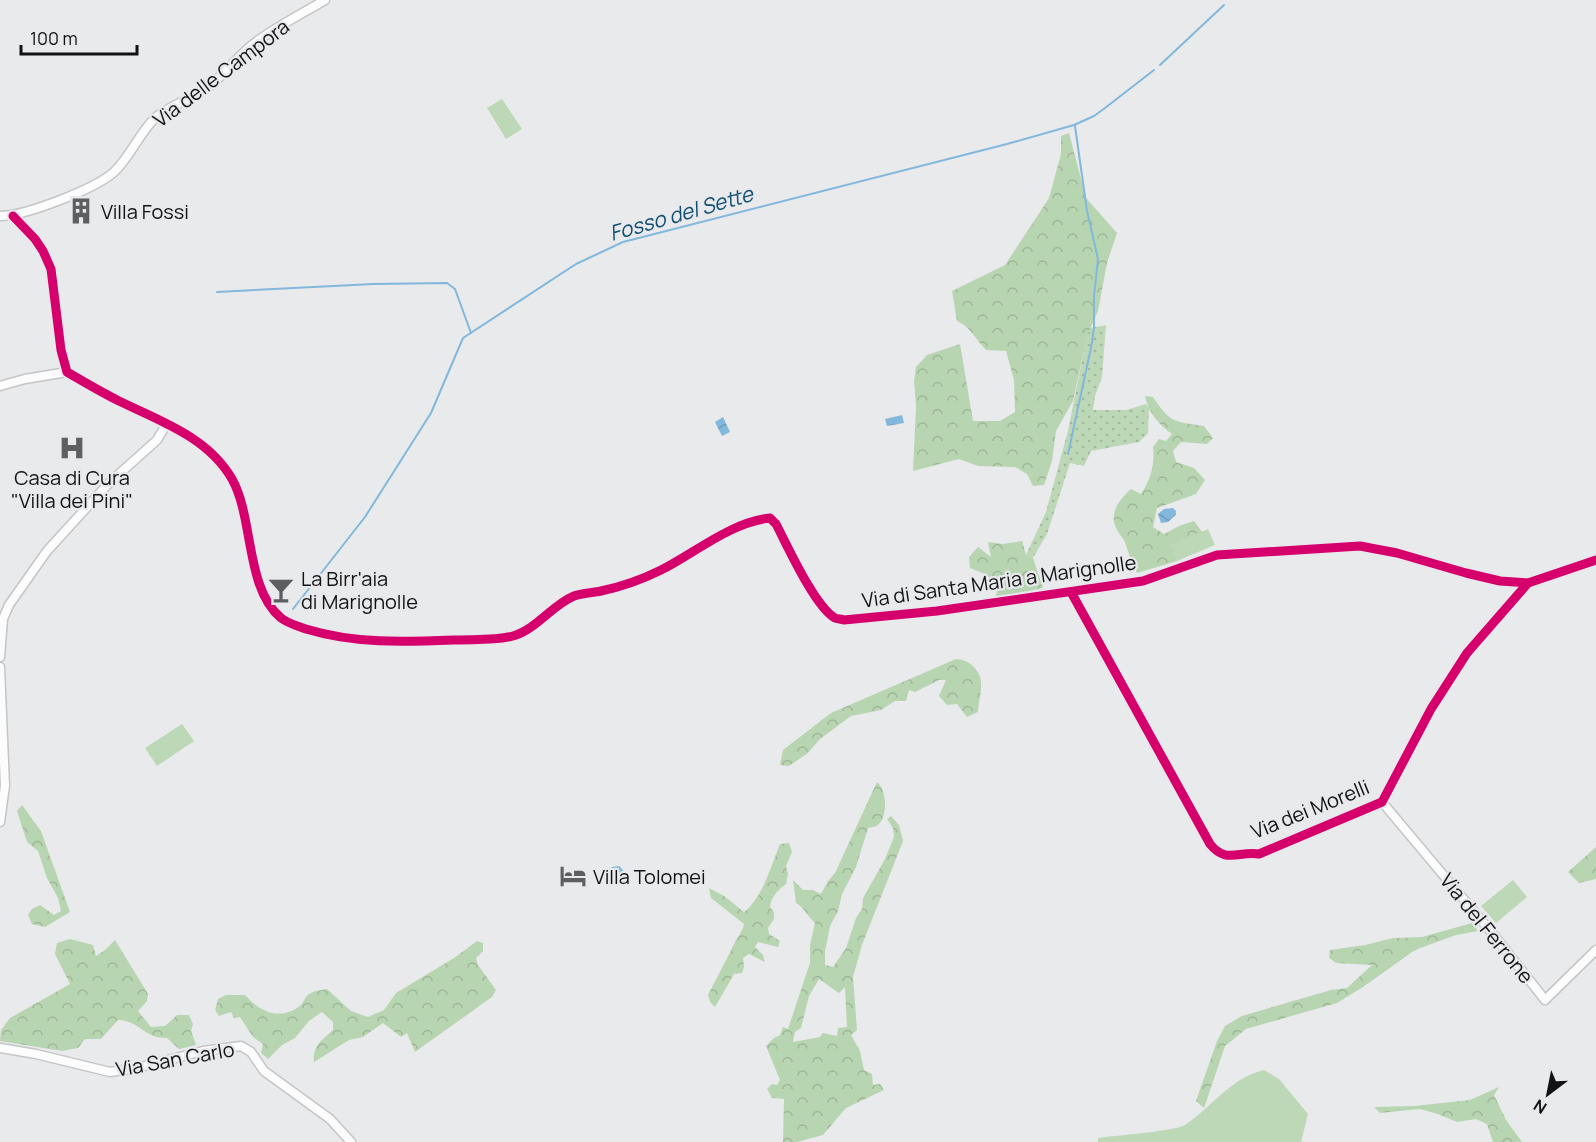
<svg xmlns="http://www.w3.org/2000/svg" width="1596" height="1142" viewBox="0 0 1596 1142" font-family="Manrope,sans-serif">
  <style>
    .grass { fill: url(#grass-dots) }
    .forest { fill: url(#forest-crowns); fill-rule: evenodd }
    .garden { fill: #bcd8b6 }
    .water { fill: url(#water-waves) }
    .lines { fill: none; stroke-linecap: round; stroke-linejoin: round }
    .stream { stroke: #81b8dc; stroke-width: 2 }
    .minor-casing { stroke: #c4c5c6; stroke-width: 11 }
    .minor { stroke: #fcfcfc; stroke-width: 8 }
    .cycleway-casing { stroke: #e8e9ed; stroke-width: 13 }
    .cycleway { stroke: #d6006c; stroke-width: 9 }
    .labels { text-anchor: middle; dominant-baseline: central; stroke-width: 4.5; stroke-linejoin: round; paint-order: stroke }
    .street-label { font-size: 20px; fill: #121213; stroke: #e8e9ed }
    .poi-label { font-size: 20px; fill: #121213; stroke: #e8e9ed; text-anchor: start }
    .water-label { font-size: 21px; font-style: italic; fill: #114f71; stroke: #e8e9ed }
  </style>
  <defs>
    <pattern id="grass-dots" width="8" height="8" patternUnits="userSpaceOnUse" patternTransform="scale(1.5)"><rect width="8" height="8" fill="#bcd8b6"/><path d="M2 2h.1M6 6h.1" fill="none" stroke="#a1b89c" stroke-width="1.8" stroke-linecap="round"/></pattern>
    <pattern id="forest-crowns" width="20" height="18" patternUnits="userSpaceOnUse" patternTransform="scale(1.5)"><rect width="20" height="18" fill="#b8d5b1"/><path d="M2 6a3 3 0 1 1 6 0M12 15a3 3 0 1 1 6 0" fill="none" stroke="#9db697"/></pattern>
    <pattern id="water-waves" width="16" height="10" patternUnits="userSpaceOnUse" patternTransform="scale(1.5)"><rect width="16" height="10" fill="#81b8dc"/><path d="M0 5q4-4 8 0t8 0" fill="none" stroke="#6e9dbc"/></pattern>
  </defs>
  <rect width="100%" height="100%" fill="#e9eaec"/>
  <polygon class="grass" points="1106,325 1102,377 1095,396 1093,410 1126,410 1146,404 1149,408 1148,433 1139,442 1091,451 1084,466 1070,463 1047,534 1033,558 1026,555 1046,512 1068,431 1087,335 1090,328"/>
  <g class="forest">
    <path d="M 1069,133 L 1086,198 L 1117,233 L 1107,263 L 1098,311 L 1087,336 L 1073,401 L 1056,431 L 1052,461 L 1044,485 L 1033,486 L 1027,474 L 1015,467 L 978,466 L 959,459 L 913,471 L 916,406 L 914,381 L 916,367 L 927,355 L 960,344 L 973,421 L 1000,421 L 1015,412 L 1014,380 L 1006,351 L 986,350 C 975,339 971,327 957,321 L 952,291 L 1005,265 L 1049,198 L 1061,154 L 1061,136 Z"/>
    <path d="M 1145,396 L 1153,397 C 1171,424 1174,421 1204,426 L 1213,438 L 1207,444 L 1181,442 L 1173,451 L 1176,462 L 1194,468 L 1205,480 L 1196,494 L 1157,508 L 1153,527 L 1164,534 L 1179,526 L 1194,521 L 1202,532 L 1171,545 L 1177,561 L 1137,573 C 1132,563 1128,553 1125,542 C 1123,538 1119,534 1117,530 C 1108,514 1119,500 1131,489 L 1141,494 C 1151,479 1155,464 1153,447 L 1159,439 L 1166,441 L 1172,434 C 1159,425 1148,412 1145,396 Z"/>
    <polygon points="1022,541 1026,555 1033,558 1043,588 995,598 999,585 985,574 970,568 969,557 978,547 991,557 988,542 1003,544"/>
    <path d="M 956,659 C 968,659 981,670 981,683 C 982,693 978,702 978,712 L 967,717 L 957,704 L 947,705 L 939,696 L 946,680 L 939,680 L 915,692 L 909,690 L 906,701 L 895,701 L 881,710 L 851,716 L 820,739 L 808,753 L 789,766 L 780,765 L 783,750 L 831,713 Z"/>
    <path d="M 877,782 C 887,790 888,817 878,825 C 875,827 871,827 868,828 L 856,867 L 842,894 L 838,911 L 830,926 L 825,951 L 825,965 L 833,967 L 846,948 L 856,918 L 862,909 L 863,898 L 885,859 L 894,837 L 893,828 L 887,819 L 891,816 L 899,825 L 903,841 L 862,945 L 853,977 L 857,1030 L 851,1035 L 860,1051 L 864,1070 L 872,1074 L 873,1085 L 880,1084 L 884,1090 L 846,1108 L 823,1135 L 797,1142 L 783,1142 L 784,1099 L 772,1098 L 767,1089 L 772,1084 L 777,1085 L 780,1080 L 766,1046 L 774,1038 L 780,1035 L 783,1027 L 788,1029 L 810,963 L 810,945 L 815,923 C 807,916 805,908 796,903 L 793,880 L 803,890 L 813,890 L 821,894 L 828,881 L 835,873 ZM 819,979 L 839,993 L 845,987 L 847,1027 L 838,1028 L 837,1036 L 823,1033 L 820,1037 L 793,1042 L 795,1032 L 801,1028 L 809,996 Z"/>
    <polygon points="22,805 41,831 70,912 45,927 32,924 28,915 32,909 40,905 54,915 61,911 58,898 47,878 38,851 27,842 17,811"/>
    <path d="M 789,843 L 792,852 L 786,866 L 788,874 L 786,884 C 778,890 771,897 770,907 L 774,912 L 774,919 L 768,928 L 769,934 L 780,941 L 778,947 L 758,942 L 755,947 L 763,955 L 765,962 L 749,954 L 743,958 L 744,967 L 742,973 L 734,974 L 715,1007 L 710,1002 L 708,995 C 717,977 727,959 735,942 C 739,935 742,932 744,924 L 711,898 L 709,888 L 724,896 L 744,912 C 763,897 771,866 780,844 Z"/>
    <polygon points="1596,847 1596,879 1579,883 1568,872"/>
    <polygon points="1472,923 1478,931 1456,935 1415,950 1363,987 1337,1003 1246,1029 1225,1046 1204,1108 1196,1101 1217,1041 1225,1026 1242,1016 1331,990 1347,988 1372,965 1336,963 1329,958 1330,950 1365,945 1393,938 1422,937"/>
    <path d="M 70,939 L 93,945 L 96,956 L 105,950 L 115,940 L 148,994 L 147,1001 L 138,1011 L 151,1027 L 165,1026 L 177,1015 L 189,1015 L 193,1024 L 191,1031 L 196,1045 L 179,1049 L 167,1038 C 144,1039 141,1021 118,1020 L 101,1039 L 85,1039 L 78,1048 L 62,1051 L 0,1041 L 1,1030 L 10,1018 L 70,984 L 55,954 L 57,943 Z"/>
    <path d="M 477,941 L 483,943 L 483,951 L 476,958 L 478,965 L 496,990 L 492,997 L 415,1052 L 407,1033 L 401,1037 L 383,1023 L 363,1037 L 349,1040 L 314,1062 C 312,1046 322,1040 333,1030 L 333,1022 L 322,1012 L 309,1021 L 295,1038 L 282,1045 L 268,1059 L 261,1053 L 263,1044 L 253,1037 L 240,1017 L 234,1018 L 231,1012 L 219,1016 L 215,1010 L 218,999 L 226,995 L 245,995 C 260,1012 280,1021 300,1006 C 303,1003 305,997 309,994 C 313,991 322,990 327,989 L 351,1011 L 368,1017 L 384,1010 L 396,993 L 454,958 Z"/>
    <polygon points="1499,1087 1494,1095 1506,1120 1522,1142 1493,1142 1487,1124 1476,1119 1457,1122 1438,1114 1420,1109 1380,1113 1374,1107 1414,1106 1470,1100"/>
  </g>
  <g class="garden">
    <polygon points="502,99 522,129 506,139 487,108"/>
    <polygon points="1208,529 1215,545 1177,561 1170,545"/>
    <polygon points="182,724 194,741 157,766 145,748"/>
    <polygon points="1513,880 1527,897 1496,923 1481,906"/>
    <path d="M 1264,1070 L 1279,1079 L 1308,1114 L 1301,1142 L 1098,1142 L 1098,1138 C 1112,1136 1176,1131 1185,1125 C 1212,1107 1230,1078 1264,1070 Z"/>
  </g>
  <g class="water">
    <polygon points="902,415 904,423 887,426 885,419"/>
    <polygon points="723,417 730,432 722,436 715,422"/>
    <polygon points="1173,508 1176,511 1176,515 1168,522 1161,523 1158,514 1164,509"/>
    <polygon points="619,866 623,870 623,875 617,879 609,880 605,876 605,871 612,867"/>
  </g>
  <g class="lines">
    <g class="stream">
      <polyline points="1160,65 1224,5"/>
      <polyline points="217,292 373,284 447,283 455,289 471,333"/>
      <polyline points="1068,454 1092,343 1094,327 1094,296 1098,259 1087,211 1075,126"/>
      <polyline points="293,609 365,517 431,413 463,338 576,264 623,242 1007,144 1074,125 1094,116 1105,108 1154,70"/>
    </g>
    <g class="minor-casing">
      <g id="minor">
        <path d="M 0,216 C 25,216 95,189 114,172 C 131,156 139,133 156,117 C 171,105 192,99 208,87 C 224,75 235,59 251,46 C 273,28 300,15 325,0"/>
        <path d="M 13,216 L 35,239 L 43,251 L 51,269 L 61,350 L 67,372 C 84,382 101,392 119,401 C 160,421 208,437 232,479 C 254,518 245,588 281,618 C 289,624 298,626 306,629 C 355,644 404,642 455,640 C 474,639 495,641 513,636 C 537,629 552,605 574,596 C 582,593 592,593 601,591 C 620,587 643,579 661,570 C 695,553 731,522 770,518 L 776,524 C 787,545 815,607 835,618 C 837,619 841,619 844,620 L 937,611 L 1143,581 L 1217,555 L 1360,546 L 1397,553 L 1466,573 L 1500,581 L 1528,583 L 1596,560"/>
        <polyline points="0,386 25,379 67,372"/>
        <path d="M 1071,592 L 1210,844 C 1226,864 1238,851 1259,854 L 1382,802 L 1431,709 L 1467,653 L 1528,583"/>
        <polyline points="0,657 3,619 9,605 47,551 109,483 157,440 167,423"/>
        <polyline points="0,667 5,786 0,822"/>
        <polyline points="1382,802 1497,939 1545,1000 1596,950"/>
        <polyline points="0,1048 36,1054 110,1072 137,1068 203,1051 241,1046 251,1052 264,1071 330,1119 351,1142"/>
      </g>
    </g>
    <use href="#minor" class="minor"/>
    <g class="cycleway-casing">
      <g id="cycleway">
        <path d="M 13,216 L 35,239 L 43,251 L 51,269 L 61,350 L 67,372 C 84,382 101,392 119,401 C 160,421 208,437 232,479 C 254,518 245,588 281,618 C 289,624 298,626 306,629 C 355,644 404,642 455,640 C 474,639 495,641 513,636 C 537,629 552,605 574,596 C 582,593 592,593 601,591 C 620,587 643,579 661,570 C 695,553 731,522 770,518 L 776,524 C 787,545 815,607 835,618 C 837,619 841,619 844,620 L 937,611 L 1143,581 L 1217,555 L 1360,546 L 1397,553 L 1466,573 L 1500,581 L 1528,583 L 1596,560"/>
        <path d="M 1071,592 L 1210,844 C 1226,864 1238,851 1259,854 L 1382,802 L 1431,709 L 1467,653 L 1528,583"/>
      </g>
    </g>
    <use href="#cycleway" class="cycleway"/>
  </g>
  <defs>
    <g id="building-bare" transform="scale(2.07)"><path d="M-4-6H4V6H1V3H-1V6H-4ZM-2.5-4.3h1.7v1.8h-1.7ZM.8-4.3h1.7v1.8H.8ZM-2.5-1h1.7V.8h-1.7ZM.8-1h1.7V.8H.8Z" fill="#5d5e5f" stroke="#e8e9ed" stroke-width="2.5" paint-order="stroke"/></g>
    <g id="hospital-bare" transform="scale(2.07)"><path d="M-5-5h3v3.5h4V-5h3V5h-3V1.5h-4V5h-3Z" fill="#5d5e5f" stroke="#e8e9ed" stroke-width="2.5" paint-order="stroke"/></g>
    <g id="bar-bare" transform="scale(2.07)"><path d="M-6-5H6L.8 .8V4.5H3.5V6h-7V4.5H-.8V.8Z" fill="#5d5e5f" stroke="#e8e9ed" stroke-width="2.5" paint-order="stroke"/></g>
    <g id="hotel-bare" transform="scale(2.07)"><path d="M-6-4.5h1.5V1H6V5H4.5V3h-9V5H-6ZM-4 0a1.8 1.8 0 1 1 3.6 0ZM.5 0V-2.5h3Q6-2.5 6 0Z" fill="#5d5e5f" stroke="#e8e9ed" stroke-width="2.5" paint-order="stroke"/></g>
  </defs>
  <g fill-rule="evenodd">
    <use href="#building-bare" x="81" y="211"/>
    <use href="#hospital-bare" x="72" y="448"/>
    <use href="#bar-bare" x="281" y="590"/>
    <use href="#hotel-bare" x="573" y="876"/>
  </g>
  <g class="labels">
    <g class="street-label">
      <text transform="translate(221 73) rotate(-37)">Via delle Campora</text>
      <text transform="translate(999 581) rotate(-8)">Via di Santa Maria a Marignolle</text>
      <text transform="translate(1310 809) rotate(-22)">Via dei Morelli</text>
      <text transform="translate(1487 928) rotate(51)">Via del Ferrone</text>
      <text transform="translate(175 1059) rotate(-10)">Via San Carlo</text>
    </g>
    <g class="poi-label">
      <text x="101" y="211">Villa Fossi</text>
      <text x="72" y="477" text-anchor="middle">Casa di Cura<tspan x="72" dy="23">"Villa dei Pini"</tspan></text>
      <text x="301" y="578">La Birr'aia<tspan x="301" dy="23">di Marignolle</tspan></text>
      <text x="593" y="876">Villa Tolomei</text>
    </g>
    <g class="water-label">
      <text transform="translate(681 213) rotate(-16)">Fosso del Sette</text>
    </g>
  </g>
  <g transform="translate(1548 1094) rotate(212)" stroke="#e8e9ed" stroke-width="4.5" paint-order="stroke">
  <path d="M0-4.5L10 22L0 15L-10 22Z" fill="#121213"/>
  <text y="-9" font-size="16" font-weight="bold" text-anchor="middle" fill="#121213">N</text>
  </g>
  <path d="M21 45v9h116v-9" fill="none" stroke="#121213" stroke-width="3"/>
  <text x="30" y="45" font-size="18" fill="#121213" stroke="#e8e9ed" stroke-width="4.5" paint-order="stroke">100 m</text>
</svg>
